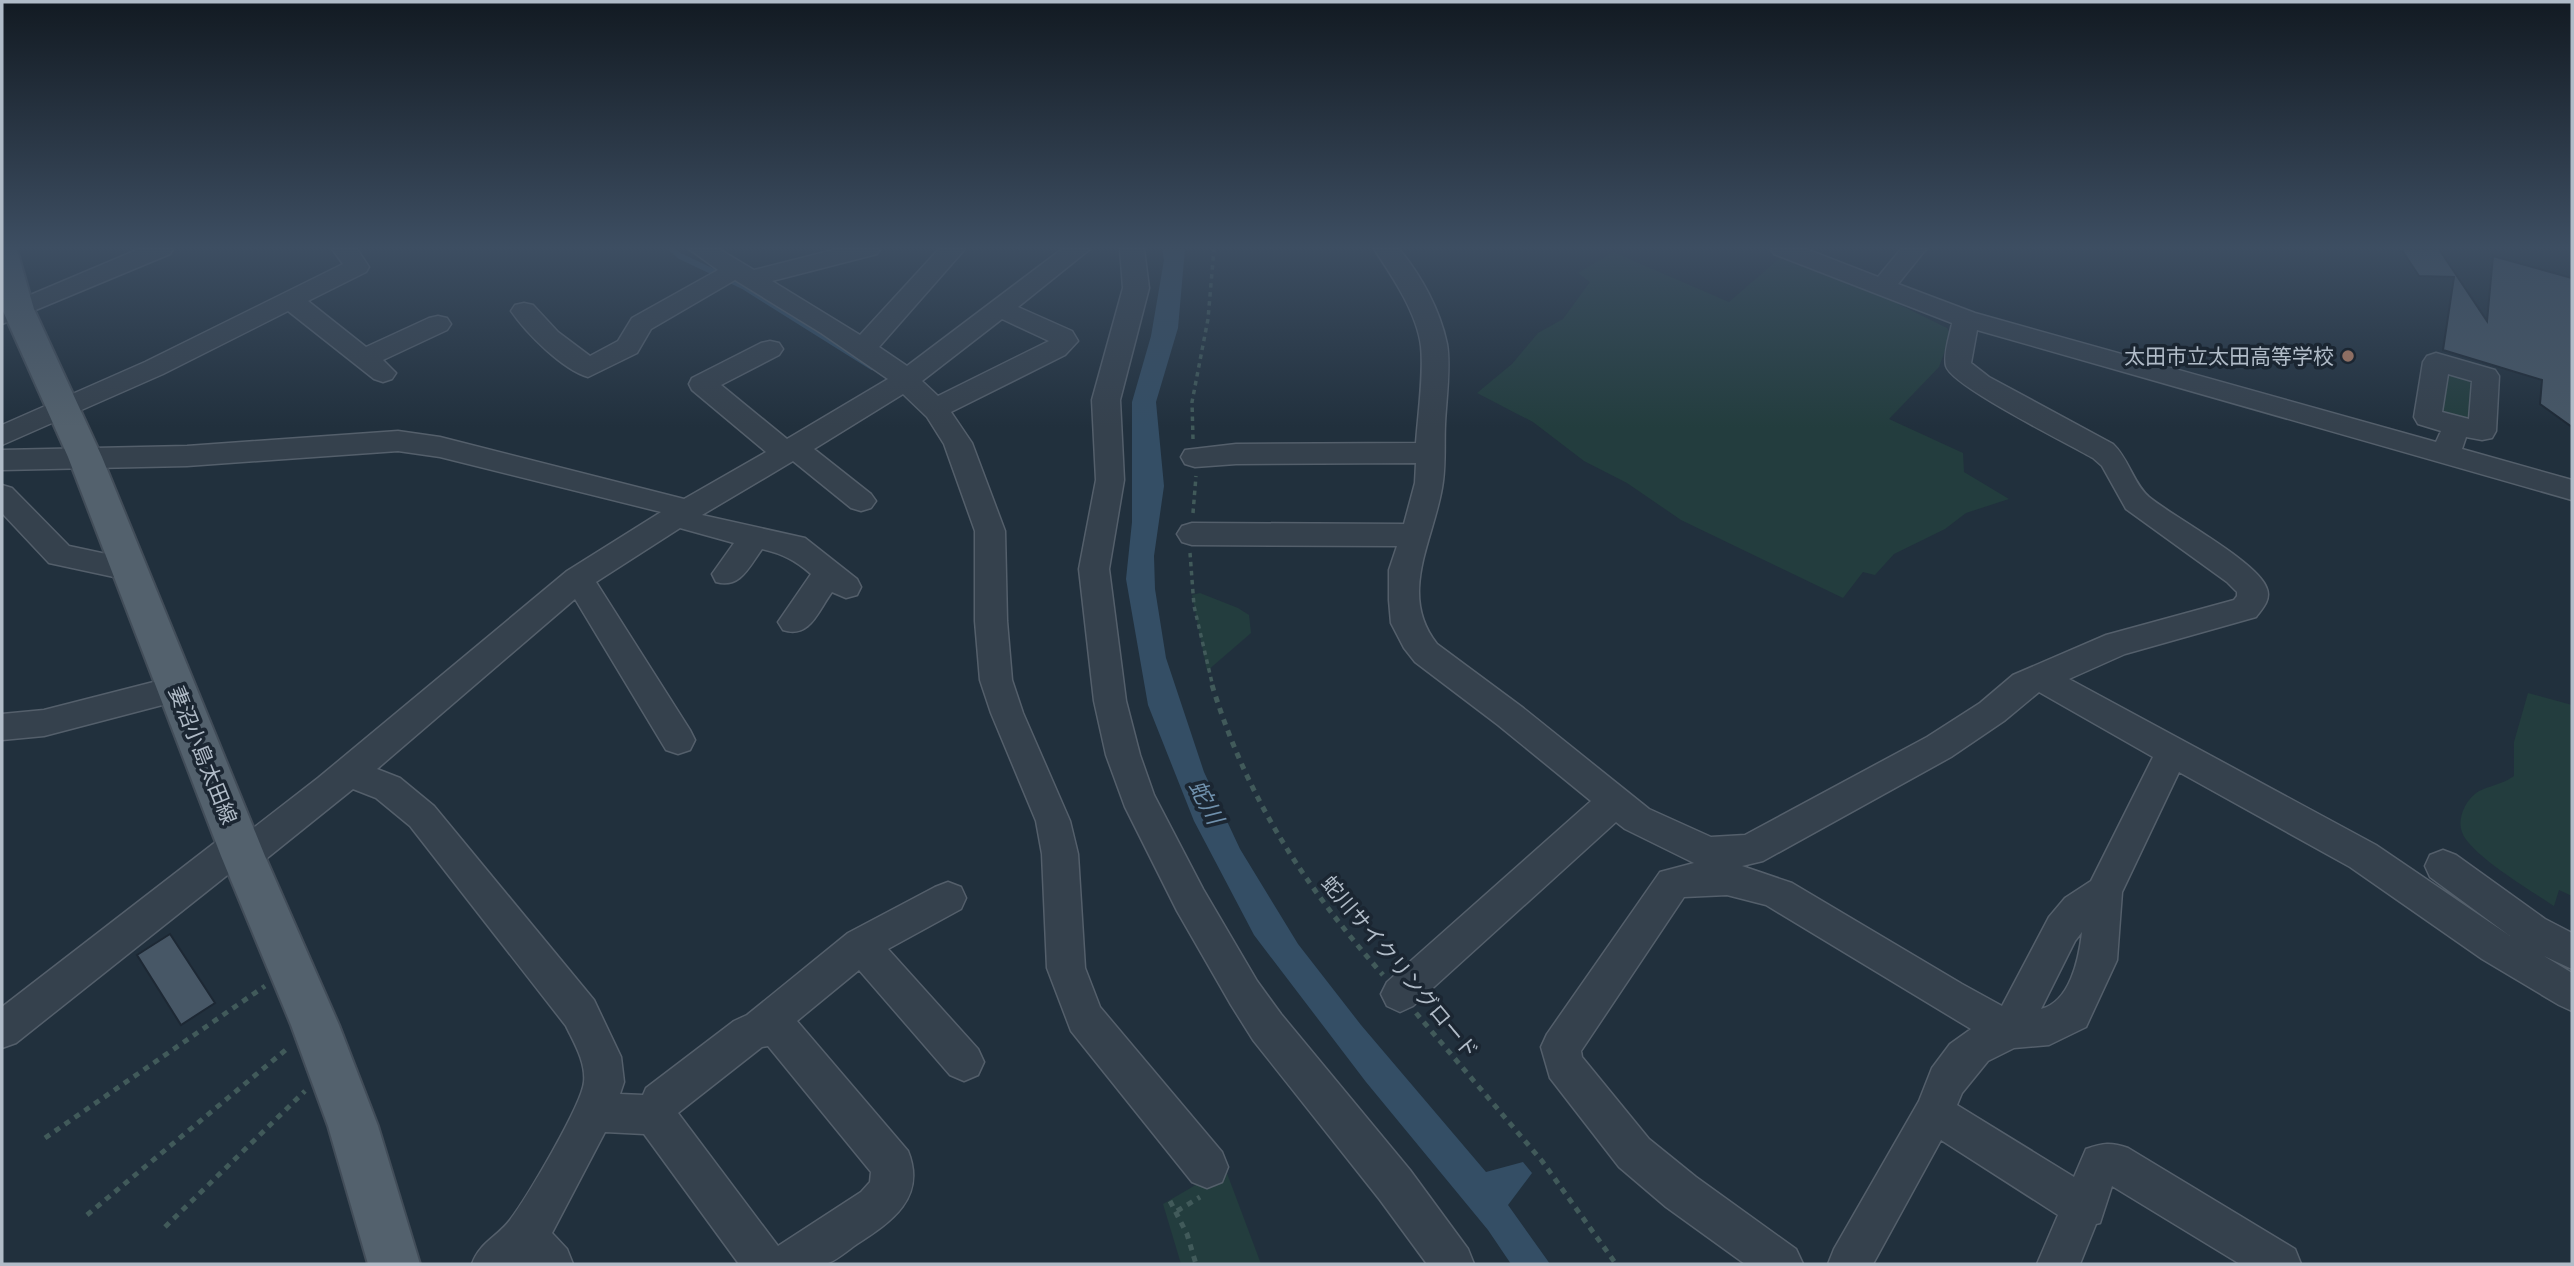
<svg xmlns="http://www.w3.org/2000/svg" width="2574" height="1266" viewBox="0 0 2574 1266" font-family="Helvetica,'Noto Sans JP',sans-serif">
  <style>
    .green { fill: #233d3e }
    .water { fill: #344e65 }
    .lines { fill: none; stroke-linecap: round; stroke-linejoin: round }
    .stream { stroke: #344e65; stroke-width: 6 }
    .building { fill: #475766; stroke: #1d2834; stroke-width: 2 }
    .minor-casing { stroke: #545f6b; stroke-width: 3 }
    .major-casing { stroke: #424d59; stroke-width: 4 }
    .path-far1 { stroke: #415a5a; stroke-width: 3.5; stroke-dasharray: 4.5 4.5; stroke-linecap: butt }
    .path { stroke: #415a5a; stroke-width: 5; stroke-dasharray: 6 6; stroke-linecap: butt }
    .minor { fill: #35414d; fill-rule: evenodd }
    .major { fill: #53616d; fill-rule: evenodd }
    .education-dot { fill: #8d6e63; stroke: #1b2632; stroke-width: 2.5 }
    .labels { text-anchor: middle; dominant-baseline: central; stroke-width: 7; stroke-linejoin: round; paint-order: stroke }
    .poi-label { font-size: 21px; fill: #b1bcc8; stroke: #1b2632; text-anchor: end }
    .street-label { font-size: 21px; fill: #b1bcc8; stroke: #1b2632 }
    .water-label { font-size: 23px; font-style: italic; fill: #7091ad; stroke: #1b2632 }
  </style>
  <rect width="100%" height="100%" fill="#21303d"/>
  <g class="green">
    <polygon points="1613,252 1729,302 1781,257 1868,289 1947,328 1951,334 1939,367 1889,419 1963,453 1964,472 2009,499 1966,513 1945,529 1894,554 1875,575 1863,572 1843,598 1681,520 1627,483 1584,461 1533,422 1477,393 1512,364 1538,333 1563,319 1590,282 1578,273"/>
    <polygon points="2446,374 2463,376 2476,387 2471,418 2466,423 2438,411"/>
    <polygon points="1200,593 1238,608 1249,615 1251,633 1207,671 1192,595"/>
    <path d="M 2528,693 L 2572,705 L 2572,896 L 2559,890 L 2554,906 C 2533,892 2469,854 2462,832 C 2457,819 2465,802 2475,794 C 2483,787 2502,785 2514,776 L 2514,742 Z"/>
    <polygon points="1225,1168 1261,1264 1181,1264 1163,1204"/>
  </g>
  <polygon class="water" points="1162,249 1185,249 1178,328 1156,402 1164,486 1154,556 1155,589 1166,658 1204,772 1240,849 1298,944 1361,1025 1486,1172 1523,1162 1532,1173 1508,1205 1550,1264 1511,1264 1488,1230 1366,1082 1254,935 1194,821 1148,705 1126,579 1132,522 1132,402 1151,336 1164,260"/>
  <g class="lines">
    <polyline class="stream" points="672,249 680,256 743,286 872,367"/>
  </g>
  <g class="building">
    <polygon points="2401,249 2439,249 2487,321 2493,256 2572,278 2572,427 2540,404 2542,380 2443,350 2454,277 2419,276"/>
    <polygon points="170,934 215,1003 181,1025 137,955"/>
  </g>
  <g class="lines">
    <g class="minor-casing">
      <g id="minor">
        <polygon points="139,249 173,249 170,254 2,324 2,307"/>
        <polygon points="332,249 357,249 369,267 366,272 308,301 366,347 429,318 438,316 447,318 451,324 447,330 383,360 396,373 392,379 383,382 374,379 288,311 163,374 2,445 2,425 145,362 343,264"/>
        <path d="M 689,249 L 719,249 L 754,270 L 837,249 L 880,249 L 877,254 L 772,281 L 860,335 L 939,249 L 965,249 L 879,347 L 907,366 L 1062,249 L 1090,249 L 1018,307 L 1072,331 L 1078,341 L 1065,355 L 951,412 L 972,443 L 1005,531 L 1007,621 L 1012,680 L 1023,713 L 1070,821 L 1078,854 L 1085,968 L 1100,1007 L 1222,1152 L 1228,1167 L 1222,1182 L 1207,1188 L 1192,1182 L 1071,1031 L 1047,968 L 1042,854 L 1036,821 L 991,713 L 980,680 L 975,621 L 975,531 L 944,444 L 927,417 L 903,394 L 814,449 L 871,494 L 876,501 L 871,508 L 861,511 L 851,508 L 793,461 L 702,515 L 805,538 L 857,579 L 861,587 L 857,595 L 846,598 L 832,592 C 818,611 810,639 783,630 L 778,622 L 811,574 C 795,560 783,554 762,549 C 749,567 740,589 716,582 L 712,574 L 734,543 L 680,528 L 596,582 L 690,730 L 695,740 L 690,750 L 678,754 L 666,750 L 575,599 L 377,769 L 400,778 L 434,806 L 594,1000 L 621,1057 L 624,1082 L 620,1094 L 643,1095 L 646,1088 L 734,1021 L 747,1015 L 848,933 L 935,887 L 948,882 L 961,887 L 966,898 L 961,909 L 888,949 L 978,1049 L 984,1062 L 978,1075 L 964,1081 L 950,1075 L 859,970 L 797,1021 L 908,1151 C 927,1198 891,1222 857,1244 C 848,1250 835,1262 825,1264 C 803,1266 763,1264 739,1264 L 644,1134 L 605,1132 L 552,1233 L 567,1249 L 573,1264 L 472,1264 C 480,1242 496,1238 510,1220 C 526,1199 582,1105 584,1082 C 586,1062 574,1043 566,1026 L 410,826 L 376,798 L 353,789 L 256,867 L 243,871 L 235,869 L 16,1043 L 2,1048 L 2,1007 L 226,834 L 239,830 L 247,833 L 318,778 L 567,571 L 661,512 L 440,457 L 398,451 L 187,466 L 2,470 L 2,450 L 187,446 L 398,431 L 440,437 L 684,499 L 766,452 L 692,390 L 689,384 L 692,378 L 761,343 L 770,341 L 779,343 L 783,349 L 779,355 L 721,385 L 787,439 L 888,379 L 821,333 L 735,280 L 651,329 L 637,353 L 588,377 C 563,370 526,333 511,311 L 515,305 L 524,303 L 533,305 L 558,332 L 590,356 L 618,341 L 632,318 L 718,270 ZM 1002,319 L 1049,341 L 938,396 L 922,381 ZM 768,1046 L 871,1172 L 870,1182 L 861,1192 L 778,1246 L 678,1113 L 762,1047 Z"/>
        <polygon points="1120,249 1144,249 1149,288 1120,400 1124,480 1109,569 1126,701 1140,755 1154,795 1203,889 1257,981 1281,1014 1410,1170 1468,1249 1474,1264 1427,1264 1380,1200 1253,1040 1231,1005 1177,911 1125,807 1106,755 1094,701 1079,569 1096,480 1092,400 1123,288"/>
        <path d="M 1374,249 L 1399,249 C 1421,275 1440,310 1447,344 C 1451,366 1446,401 1445,424 C 1444,444 1446,467 1442,488 C 1433,541 1398,595 1437,644 L 1522,707 L 1649,809 L 1711,837 L 1745,835 L 1927,737 L 1980,703 L 2013,675 L 2106,635 L 2234,600 L 2237,596 L 2237,592 L 2227,582 L 2126,509 L 2102,466 L 2093,458 C 2069,444 1951,386 1946,366 C 1943,354 1950,335 1952,323 L 1774,254 L 1771,249 L 1806,249 L 1878,277 L 1901,249 L 1926,249 L 1898,284 L 1975,313 L 2436,442 L 2441,431 L 2418,424 L 2414,417 L 2423,362 L 2427,356 L 2436,353 L 2495,370 L 2499,376 L 2496,431 L 2492,438 L 2482,440 L 2466,437 L 2462,449 L 2572,480 L 2572,500 L 1977,330 L 1971,363 L 1989,377 L 2113,444 C 2129,459 2133,483 2149,497 C 2173,517 2260,563 2267,589 C 2271,600 2262,609 2256,617 L 2125,654 L 2069,679 L 2376,845 L 2510,936 L 2430,877 L 2425,866 L 2430,855 L 2443,850 L 2456,855 L 2545,919 L 2572,933 L 2572,969 L 2544,956 L 2572,973 L 2572,1011 L 2559,1005 L 2482,959 L 2350,867 L 2179,772 L 2122,892 L 2117,960 L 2086,1027 L 2049,1045 L 2014,1048 L 1988,1061 L 1962,1093 L 1957,1105 L 2074,1177 L 2086,1149 C 2103,1143 2111,1142 2128,1148 L 2295,1249 L 2301,1264 L 2240,1264 L 2112,1186 L 2100,1223 L 2096,1224 L 2080,1264 L 2037,1264 L 2058,1215 L 1941,1140 L 1873,1264 L 1828,1264 L 1834,1249 L 1919,1101 L 1932,1068 L 1950,1044 L 1971,1029 L 1766,905 L 1727,895 L 1684,897 L 1581,1051 L 1582,1057 L 1649,1139 L 1696,1177 L 1796,1249 L 1803,1264 L 1745,1264 L 1666,1207 L 1619,1167 L 1550,1078 L 1541,1047 L 1547,1034 L 1660,872 L 1694,863 L 1625,829 L 1616,822 L 1413,1006 L 1400,1012 L 1387,1006 L 1381,994 L 1387,982 L 1591,801 L 1498,725 L 1415,662 L 1404,648 L 1391,623 L 1389,600 L 1389,570 L 1397,546 L 1192,545 L 1182,542 L 1177,534 L 1182,526 L 1192,523 L 1404,524 L 1415,483 L 1416,463 L 1236,464 L 1195,467 L 1185,464 L 1181,457 L 1185,450 L 1236,444 L 1416,443 C 1418,414 1424,374 1421,346 C 1417,313 1392,276 1374,249 ZM 2448,374 L 2472,381 L 2469,419 L 2442,412 ZM 2039,692 L 2153,757 L 2091,881 L 2065,898 L 2049,917 L 2002,1006 L 1962,984 L 1792,883 L 1742,866 L 1763,861 L 1951,757 L 2004,721 ZM 2082,932 C 2079,959 2070,1002 2041,1009 L 2075,941 Z"/>
        <polygon points="2,485 12,488 69,546 139,561 143,569 139,577 128,580 49,563 2,513"/>
        <polygon points="177,676 189,680 193,689 189,698 44,736 2,740 2,714 44,710"/>
      </g>
    </g>
    <g class="major-casing">
      <polygon id="major" points="2,249 17,250 34,309 102,457 265,856 339,1025 378,1126 420,1264 368,1264 328,1126 291,1025 221,856 68,457 2,309"/>
    </g>
    <g class="path-far1">
      <polyline points="1193,439 1192,402 1208,319 1214,249"/>
      <polyline points="1193,513 1196,476"/>
      <polyline points="1190,553 1194,606 1213,687"/>
    </g>
    <g class="path">
      <path d="M 1212,685 C 1248,801 1304,885 1383,975"/>
      <polyline points="1416,1013 1542,1161 1616,1264"/>
      <polyline points="45,1138 265,986"/>
      <polyline points="1170,1201 1187,1234 1196,1264"/>
      <polyline points="1177,1211 1200,1197"/>
      <polyline points="87,1215 288,1048"/>
      <polyline points="165,1227 305,1091"/>
    </g>
    <use href="#minor" class="minor"/>
    <use href="#major" class="major"/>
  </g>
  <linearGradient id="sky" x2="0" y2="1"><stop stop-color="#121a22"/><stop offset="0.58" stop-color="#3d4e62"/><stop offset="1" stop-color="#3d4e62" stop-opacity="0"/></linearGradient>
  <rect width="2574" height="427" fill="url(#sky)"/>
  <circle class="education-dot" cx="2348" cy="356" r="7"/>
  <g class="labels">
    <g class="poi-label">
      <text x="2334" y="356">太田市立太田高等学校</text>
    </g>
    <g class="street-label">
      <text transform="translate(203 755) rotate(68)">妻沼小島太田線</text>
      <text transform="translate(1400 967) rotate(50)">蛇川サイクリングロード</text>
    </g>
    <g class="water-label">
      <text transform="translate(1206 802) rotate(62)">蛇川</text>
    </g>
  </g>
  <rect width="2574" height="1266" fill="none" stroke="#b1bcc8" stroke-width="7"/>
</svg>
